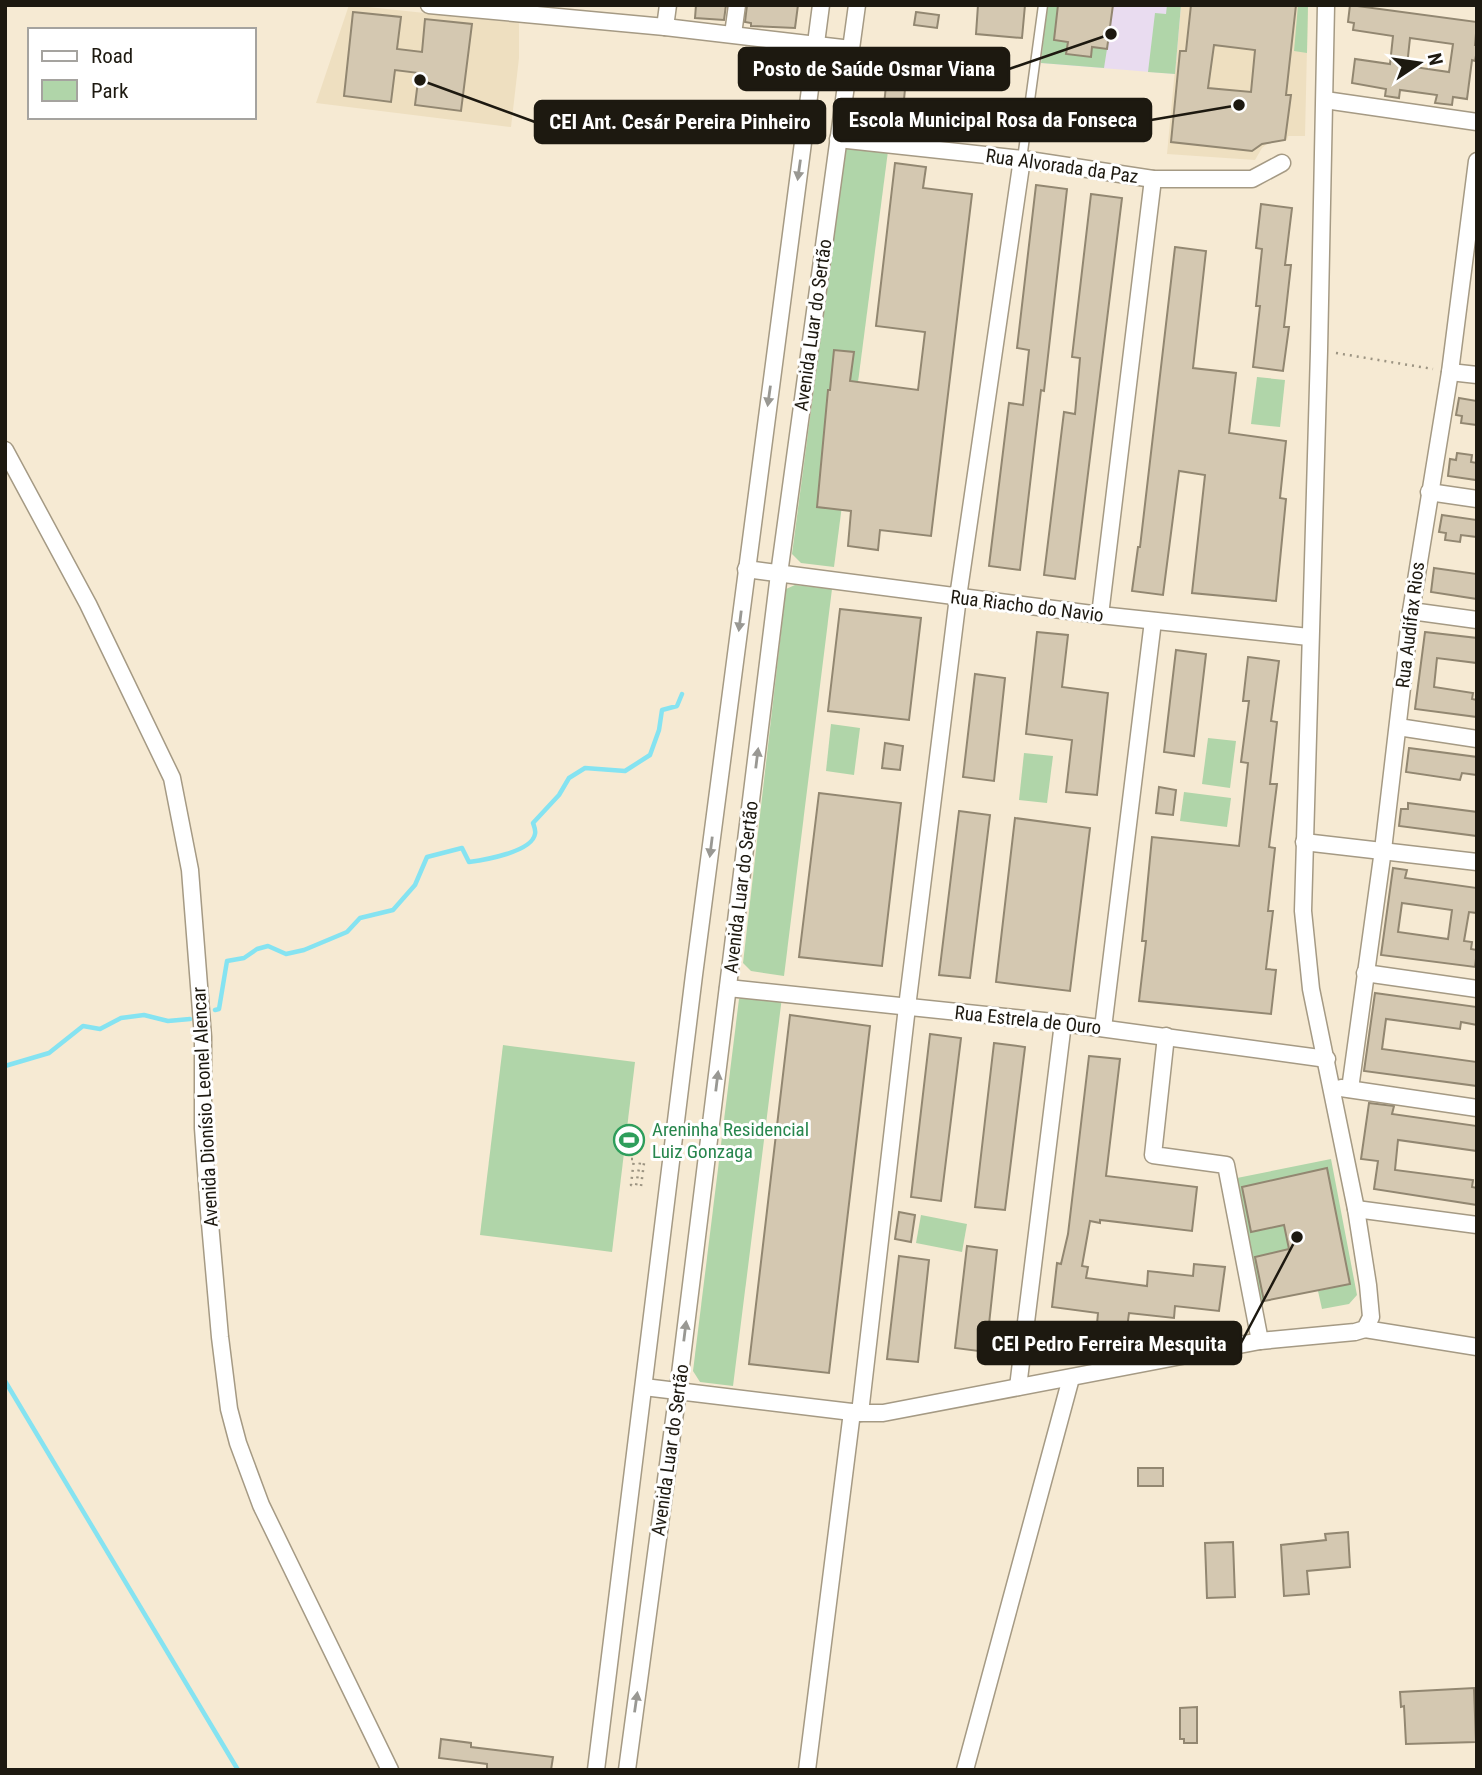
<svg xmlns="http://www.w3.org/2000/svg" width="1482" height="1775" viewBox="0 0 1482 1775" font-family="'Roboto Condensed',sans-serif">
  <style>
    .built { fill: #eedfc0 }
    .medical { fill: #e9dcf0 }
    .green { fill: #b0d5a9 }
    .lines { fill: none; stroke-linecap: round; stroke-linejoin: round }
    .stream { stroke: #85e3f1; stroke-width: 4.5 }
    .building { fill: #d4c8b1; stroke: #928771; stroke-width: 2; fill-rule: evenodd }
    .service-casing { stroke: #a59a84; stroke-width: 11 }
    .minor-casing { stroke: #a59a84; stroke-width: 19 }
    .path { stroke: #9c9482; stroke-width: 2.5; stroke-dasharray: 2 5; stroke-linecap: butt }
    .service { stroke: #fff; stroke-width: 8 }
    .minor { stroke: #fff; stroke-width: 16 }
    .oneway { fill: #999893 }
    .labels { text-anchor: middle; dominant-baseline: central; stroke-width: 6; stroke-linejoin: round; paint-order: stroke }
    .street-label { font-size: 19px; fill: #1d1910; stroke: #fff }
    .leisure-label { font-size: 19px; fill: #27864d; stroke: #fff; text-anchor: start }
    .leader { fill: none; stroke: #1d1910; stroke-width: 2.5 }
    .callout-dot { fill: #1d1910; stroke: #fff; stroke-width: 2.5 }
    .callout { fill: #1d1910; stroke: #1d1910; stroke-width: 2.5 }
    .callout-label { font-size: 21px; text-anchor: middle; font-weight: bold; fill: #fff }
  </style>
  <rect width="100%" height="100%" fill="#f6ead3"/>
  <g class="built">
    <polygon points="349,5 519,23 519,58 511,127 316,103"/>
    <polygon points="1181,5 1308,5 1305,136 1288,136 1287,140 1269,142 1262,148 1255,160 1167,154"/>
  </g>
  <polygon class="medical" points="1047,5 1181,5 1175,74 1041,63"/>
  <g class="green">
    <polygon points="1047,5 1058,5 1055,40 1068,42 1066,54 1090,57 1092,47 1107,49 1104,68 1041,63"/>
    <polygon points="1167,5 1181,5 1175,74 1148,72 1155,13 1166,14"/>
    <polygon points="1298,5 1308,5 1307,53 1294,51"/>
    <polygon points="846,146 888,151 834,567 801,563 792,554"/>
    <polygon points="1257,377 1285,380 1280,427 1251,424"/>
    <polygon points="795,585 832,589 784,976 751,971 743,963 786,589"/>
    <polygon points="831,724 860,728 854,775 826,771"/>
    <polygon points="1208,738 1236,741 1230,788 1202,784"/>
    <polygon points="1024,753 1053,756 1047,803 1019,800"/>
    <polygon points="1184,792 1231,798 1227,827 1180,821"/>
    <polygon points="746,995 782,997 733,1386 700,1382 693,1371 739,999"/>
    <polygon points="503,1045 635,1062 612,1252 480,1235"/>
    <polygon points="1331,1159 1357,1295 1349,1304 1322,1309 1318,1291 1350,1284 1341,1238 1309,1245 1304,1221 1336,1215 1327,1168 1242,1187 1251,1232 1284,1225 1289,1249 1255,1257 1264,1301 1261,1302 1237,1178"/>
    <polygon points="921,1215 967,1224 962,1252 916,1243"/>
  </g>
  <g class="lines">
    <g class="stream">
      <path d="M 215,1010 L 219,1009 L 227,961 L 244,958 L 257,949 L 268,946 L 286,954 L 304,950 L 347,932 L 360,918 L 393,910 L 415,885 L 427,857 L 462,848 L 469,862 C 484,860 532,852 535,834 C 536,830 534,826 533,823 L 559,795 L 569,778 L 585,768 L 625,771 L 650,755 L 659,730 L 662,710 L 677,706 L 682,694"/>
      <polyline points="5,1066 49,1053 83,1026 100,1029 121,1018 144,1015 168,1021 190,1019"/>
      <polyline points="5,1381 238,1770"/>
    </g>
  </g>
  <g class="building">
    <polygon points="696,5 726,5 724,20 695,18"/>
    <polygon points="747,5 798,5 795,28 751,26 751,23 745,22"/>
    <polygon points="978,5 1025,5 1022,38 976,34"/>
    <polygon points="1058,5 1113,5 1107,49 1092,47 1091,57 1066,54 1068,42 1054,40"/>
    <path d="M 1191,5 L 1296,5 L 1286,95 L 1291,95 L 1285,140 L 1262,144 L 1252,151 L 1171,142 L 1180,51 L 1186,51 ZM 1214,45 L 1255,50 L 1251,92 L 1208,88 Z"/>
    <path d="M 1350,5 L 1477,22 L 1475,45 L 1477,45 L 1477,50 L 1475,61 L 1472,60 L 1467,99 L 1453,97 L 1452,105 L 1435,103 L 1437,95 L 1400,90 L 1399,98 L 1385,96 L 1386,89 L 1352,83 L 1355,59 L 1390,64 L 1393,36 L 1353,30 L 1354,23 L 1348,22 ZM 1410,38 L 1453,44 L 1449,72 L 1407,66 Z"/>
    <polygon points="353,12 401,17 397,49 422,52 425,19 472,24 461,111 415,105 419,73 395,70 391,102 344,96"/>
    <polygon points="916,12 939,15 937,28 914,25"/>
    <polygon points="894,58 905,59 909,69 906,78 901,133 882,131 886,105 884,105 888,66"/>
    <polygon points="895,163 926,167 923,188 972,194 931,536 880,530 878,550 848,546 851,511 817,507 828,390 830,390 834,350 854,352 850,381 918,390 925,332 876,326"/>
    <polygon points="1036,185 1067,189 1044,391 1041,390 1020,570 989,566 1009,403 1023,405 1029,350 1017,348"/>
    <polygon points="1091,194 1122,198 1075,579 1044,575 1064,412 1075,414 1080,358 1072,357"/>
    <polygon points="1261,204 1292,208 1285,265 1291,265 1284,327 1289,327 1283,371 1253,367 1260,306 1256,306 1262,249 1256,248"/>
    <polygon points="1175,247 1206,251 1193,368 1236,373 1229,433 1286,441 1280,498 1286,499 1276,601 1192,593 1205,475 1179,471 1163,595 1132,591 1138,547 1140,547"/>
    <polygon points="1459,398 1477,401 1477,425 1461,423 1462,416 1456,415"/>
    <polygon points="1457,453 1472,455 1471,462 1477,463 1476,480 1448,476 1450,459 1456,460"/>
    <polygon points="1442,515 1477,520 1477,537 1461,535 1460,542 1445,540 1446,533 1439,532"/>
    <polygon points="1434,568 1477,574 1477,599 1431,592"/>
    <polygon points="840,609 921,618 909,720 828,711"/>
    <polygon points="1037,632 1068,635 1062,687 1108,693 1097,795 1066,792 1072,740 1026,734"/>
    <polygon points="1425,632 1477,638 1477,663 1437,658 1434,687 1473,693 1472,699 1477,700 1477,717 1415,709"/>
    <polygon points="1176,650 1206,654 1194,756 1164,752"/>
    <polygon points="1248,657 1279,661 1271,721 1277,722 1270,784 1277,784 1269,847 1275,848 1268,911 1273,911 1266,969 1276,970 1271,1014 1139,1001 1146,941 1142,941 1152,837 1239,846 1248,763 1241,762 1249,701 1243,701"/>
    <polygon points="975,674 1005,678 994,781 963,777"/>
    <polygon points="885,743 903,746 900,770 882,768"/>
    <polygon points="1409,748 1477,757 1477,775 1462,773 1460,780 1406,772"/>
    <polygon points="1159,787 1176,790 1173,815 1156,813"/>
    <polygon points="819,793 901,803 882,966 799,957"/>
    <polygon points="1408,803 1477,812 1477,836 1399,826 1401,809 1408,809"/>
    <polygon points="959,811 990,815 970,978 939,975"/>
    <polygon points="1015,818 1090,828 1070,991 996,982"/>
    <path d="M 1393,868 L 1407,870 L 1405,878 L 1477,888 L 1477,913 L 1469,912 L 1464,941 L 1472,942 L 1471,949 L 1477,950 L 1475,967 L 1381,955 ZM 1402,903 L 1452,910 L 1448,939 L 1398,932 Z"/>
    <polygon points="1375,993 1477,1007 1477,1025 1461,1022 1460,1029 1386,1019 1382,1049 1477,1062 1477,1086 1364,1071"/>
    <polygon points="790,1015 870,1026 829,1373 749,1364"/>
    <polygon points="930,1034 961,1038 941,1201 911,1197"/>
    <polygon points="994,1043 1025,1047 1005,1210 975,1207"/>
    <polygon points="1089,1056 1120,1059 1106,1176 1197,1187 1192,1231 1100,1220 1100,1223 1090,1221 1082,1266 1088,1267 1086,1278 1147,1286 1148,1271 1193,1276 1194,1264 1225,1267 1219,1311 1175,1306 1174,1318 1129,1313 1127,1328 1097,1324 1098,1313 1052,1307 1057,1263 1061,1264 1068,1234"/>
    <polygon points="1369,1103 1394,1106 1392,1114 1477,1126 1477,1151 1398,1140 1395,1170 1473,1180 1472,1187 1477,1188 1477,1205 1374,1189 1378,1161 1361,1159"/>
    <polygon points="1327,1168 1350,1284 1264,1301 1255,1257 1289,1249 1284,1225 1251,1232 1242,1187"/>
    <polygon points="899,1212 915,1215 911,1242 895,1239"/>
    <polygon points="967,1246 997,1250 986,1352 955,1348"/>
    <polygon points="899,1256 929,1260 918,1362 887,1359"/>
    <rect x="1138" y="1468" width="25" height="18"/>
    <polygon points="1348,1532 1350,1567 1307,1571 1309,1594 1284,1596 1281,1545 1326,1540 1325,1534"/>
    <polygon points="1233,1542 1235,1597 1207,1598 1205,1543"/>
    <polygon points="1474,1688 1476,1742 1406,1744 1404,1706 1401,1707 1400,1692"/>
    <polygon points="1197,1707 1197,1743 1184,1743 1184,1739 1180,1739 1180,1708"/>
    <polygon points="441,1739 471,1743 471,1747 553,1757 551,1770 496,1770 487,1769 487,1764 439,1758"/>
  </g>
  <g class="lines">
    <g class="service-casing">
      <polyline id="service" points="1022,159 1043,5"/>
    </g>
    <g class="minor-casing">
      <g id="minor">
        <polyline points="429,5 665,27 851,49"/>
        <polyline points="665,27 668,5"/>
        <polyline points="733,34 737,5"/>
        <polyline points="1325,100 1477,122"/>
        <polyline points="838,139 1022,159 1153,179 1252,179 1282,163"/>
        <polyline points="1450,372 1477,375"/>
        <polyline points="5,450 88,604 172,778 190,870 203,1037 203,1128 209,1212 220,1337 229,1409 238,1443 261,1505 390,1770"/>
        <polyline points="1429,492 1477,499"/>
        <polyline points="746,569 1100,615 1309,637"/>
        <polyline points="1411,611 1477,620"/>
        <polyline points="1100,615 1153,179"/>
        <polyline points="1398,727 1477,739"/>
        <polyline points="1304,842 1477,862"/>
        <polyline points="1365,973 1477,989"/>
        <polyline points="728,988 1063,1023 1327,1059"/>
        <polyline points="1103,1028 1153,621"/>
        <polyline points="1166,1036 1153,1155 1226,1165 1260,1341"/>
        <polyline points="1341,1088 1477,1108"/>
        <polyline points="1350,1089 1383,850 1411,611 1450,372 1477,161"/>
        <polyline points="1356,1209 1477,1225"/>
        <polyline points="1365,1329 1477,1347"/>
        <polyline points="644,1387 860,1413 883,1413 1260,1341 1355,1332 1365,1329 1371,1317 1368,1285 1356,1209 1311,989 1303,911 1319,351 1326,5"/>
        <polyline points="1018,1387 1063,1023"/>
        <polyline points="860,1413 907,1007 958,597 1022,159"/>
        <polyline points="596,1770 694,975 821,5"/>
        <polyline points="627,1770 678,1390 779,574 857,5"/>
        <polyline points="807,1770 852,1412"/>
        <polyline points="965,1770 1071,1378"/>
      </g>
    </g>
    <g class="path">
      <polyline points="1336,353 1433,369"/>
      <polyline points="631,1159 634,1159 631,1185 636,1186 640,1162 644,1163 641,1186"/>
    </g>
    <use href="#service" class="service"/>
    <use href="#minor" class="minor"/>
  </g>
  <defs><path id="oneway-solid" d="M-6-.8H1V-3.2L6.5 0L1 3.2V.8H-6Z" transform="scale(1.75)"/></defs>
  <g class="oneway">
    <use href="#oneway-solid" transform="translate(799 170) rotate(98)"/>
    <use href="#oneway-solid" transform="translate(769 396) rotate(98)"/>
    <use href="#oneway-solid" transform="translate(740 621) rotate(97)"/>
    <use href="#oneway-solid" transform="translate(757 758) rotate(-83)"/>
    <use href="#oneway-solid" transform="translate(711 847) rotate(97)"/>
    <use href="#oneway-solid" transform="translate(717 1081) rotate(-83)"/>
    <use href="#oneway-solid" transform="translate(685 1331) rotate(-83)"/>
    <use href="#oneway-solid" transform="translate(636 1702) rotate(-82)"/>
  </g>
  <defs>
    <g id="stadium-ring" transform="scale(1.575)"><circle r="9.5" fill="#fff" stroke="#2e9e5b" stroke-width="1.5"/><path d="M0-5a6.5 5 0 1 0 0 10a6.5 5 0 1 0 0-10ZM-3.5-1.8h7v3.6h-7Z" fill="#2e9e5b"/></g>
  </defs>
  <g fill-rule="evenodd">
    <use href="#stadium-ring" x="629" y="1140"/>
  </g>
  <g class="labels">
    <g class="street-label">
      <text transform="translate(1062 166) rotate(8)">Rua Alvorada da Paz</text>
      <text transform="translate(813 325) rotate(-82)">Avenida Luar do Sertão</text>
      <text transform="translate(1027 606) rotate(7)">Rua Riacho do Navio</text>
      <text transform="translate(1410 625) rotate(-83)">Rua Audifax Rios</text>
      <text transform="translate(741 887) rotate(-83)">Avenida Luar do Sertão</text>
      <text transform="translate(1028 1020) rotate(6)">Rua Estrela de Ouro</text>
      <text transform="translate(205 1107) rotate(-93)">Avenida Dionísio Leonel Alencar</text>
      <text transform="translate(670 1450) rotate(-82)">Avenida Luar do Sertão</text>
    </g>
    <g class="leisure-label">
      <text x="652" y="1129">Areninha Residencial<tspan x="652" dy="22">Luiz Gonzaga</tspan></text>
    </g>
  </g>
  <path class="leader" d="M1111 34L1009 69M1239 105L1151 120M420 80L535 122M1297 1237L1241 1343"/>
  <g class="callout-dot">
    <circle cx="1111" cy="34" r="7"/>
    <circle cx="1239" cy="105" r="7"/>
    <circle cx="420" cy="80" r="7"/>
    <circle cx="1297" cy="1237" r="7"/>
  </g>
  <g class="callout">
    <rect x="739" y="48" width="270" height="42" rx="7"/>
    <rect x="834" y="99" width="317" height="42" rx="7"/>
    <rect x="535" y="101" width="290" height="42" rx="7"/>
    <rect x="978" y="1322" width="263" height="42" rx="7"/>
  </g>
  <g class="callout-label">
    <text x="874" y="76">Posto de Saúde Osmar Viana</text>
    <text x="993" y="127">Escola Municipal Rosa da Fonseca</text>
    <text x="680" y="129">CEI Ant. Cesár Pereira Pinheiro</text>
    <text x="1109" y="1351">CEI Pedro Ferreira Mesquita</text>
  </g>
  <rect width="1482" height="1775" fill="none" stroke="#1d1910" stroke-width="14"/>
  <rect x="28" y="28" width="228" height="91" fill="#ffffff" stroke="#a5a39f" stroke-width="2"/>
  <rect x="42" y="51" width="35" height="10" fill="#ffffff" stroke="#a5a39f" stroke-width="2"/>
  <text x="91" y="63" font-size="21" fill="#1d1910">Road</text>
  <rect x="42" y="80" width="35" height="21" fill="#b0d5a9" stroke="#a5a39f" stroke-width="2"/>
  <text x="91" y="98" font-size="21" fill="#1d1910">Park</text>
  <g transform="translate(1419 63) rotate(77)" stroke="#ffffff" stroke-width="5" paint-order="stroke">
  <path d="M0-5L12 26L0 18L-12 26Z" fill="#1d1910"/>
  <text y="-10" font-size="19" font-weight="bold" text-anchor="middle" fill="#1d1910">N</text>
  </g>
</svg>
